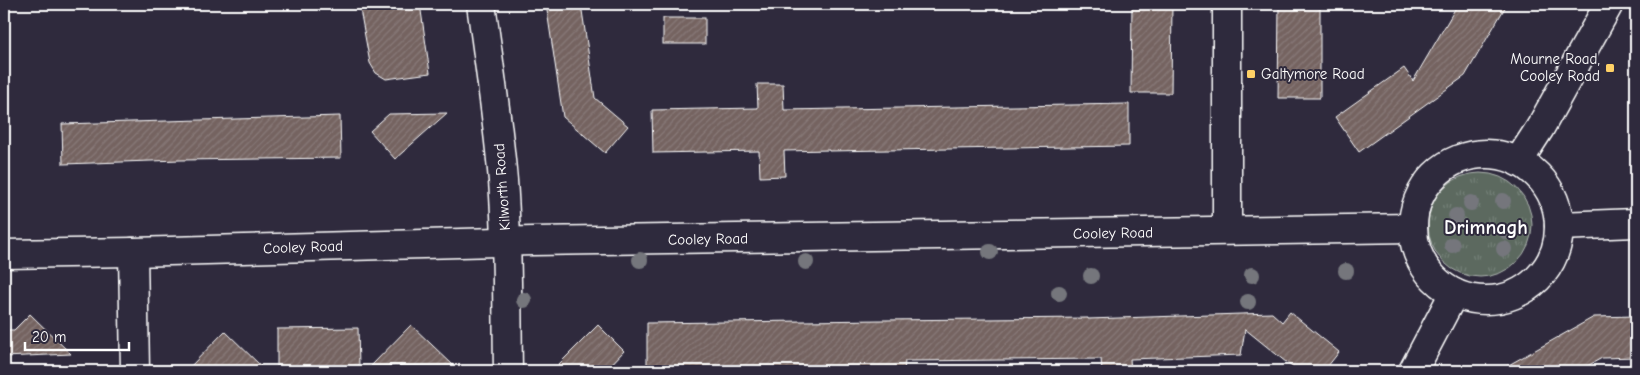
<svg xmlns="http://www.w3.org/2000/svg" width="1640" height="375" viewBox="0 0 1640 375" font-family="'Comic Neue',sans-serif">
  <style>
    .grass { fill: url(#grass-tufts); stroke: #adb4af }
    .building { fill: url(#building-hatch); stroke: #fff }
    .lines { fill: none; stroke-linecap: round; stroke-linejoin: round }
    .minor-casing { stroke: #fff; stroke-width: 31 }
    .minor { stroke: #2f2a3d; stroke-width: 28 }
    .tree { fill: #74767c }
    .poi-dot { fill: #ffd166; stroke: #2f2a3d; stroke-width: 2 }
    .labels { text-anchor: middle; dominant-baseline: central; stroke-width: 4; stroke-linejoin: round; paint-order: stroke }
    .poi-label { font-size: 15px; fill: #fff; stroke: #2f2a3d; text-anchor: end }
    .street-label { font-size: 15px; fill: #fff; stroke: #2f2a3d }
    .district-label { font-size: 20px; font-weight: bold; fill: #fff; stroke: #2f2a3d }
  </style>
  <defs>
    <pattern id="grass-tufts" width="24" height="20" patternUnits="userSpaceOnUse" patternTransform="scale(1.25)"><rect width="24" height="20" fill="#5b695f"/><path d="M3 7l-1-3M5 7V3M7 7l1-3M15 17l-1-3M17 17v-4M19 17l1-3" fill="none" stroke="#748077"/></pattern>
    <pattern id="building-hatch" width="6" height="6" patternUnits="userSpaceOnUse" patternTransform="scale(1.25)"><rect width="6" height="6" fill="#746361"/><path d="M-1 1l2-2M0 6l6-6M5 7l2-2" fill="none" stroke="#897a79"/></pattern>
  </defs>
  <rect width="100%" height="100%" fill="#2f2a3d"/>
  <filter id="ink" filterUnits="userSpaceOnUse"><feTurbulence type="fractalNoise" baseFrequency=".02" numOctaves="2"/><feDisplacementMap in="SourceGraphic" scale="10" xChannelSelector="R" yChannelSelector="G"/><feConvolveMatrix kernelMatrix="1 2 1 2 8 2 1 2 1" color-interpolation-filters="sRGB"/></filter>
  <g filter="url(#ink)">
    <circle class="grass" cx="1480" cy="225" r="52"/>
    <g class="building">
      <polygon points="359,4 420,4 430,73 386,79 376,73 370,63"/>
      <polygon points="546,4 581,4 595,98 628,126 605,153 563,117"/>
      <polygon points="1132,4 1172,4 1171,93 1131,93"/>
      <polygon points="1279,4 1320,4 1320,98 1278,98"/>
      <polygon points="1458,4 1507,4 1465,76 1359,152 1335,117 1404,68 1413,81"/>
      <rect x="663" y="18" width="42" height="26"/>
      <polygon points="757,84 783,84 784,110 1129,104 1129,146 829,151 829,150 784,151 785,176 760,177 759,151 653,153 652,110 758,108"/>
      <polygon points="447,113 395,159 370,131 389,114"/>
      <polygon points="340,116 341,158 180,160 63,164 62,124"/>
      <polygon points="1290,312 1339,352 1324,371 1297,371 1245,329 1241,355 1130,359 1131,371 1102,371 1101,359 905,361 904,371 647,371 647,323 882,320 1088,318 1088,319 1272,313 1282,322"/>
      <polygon points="30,314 71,354 4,357 4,330 14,330"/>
      <polygon points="1636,316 1636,357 1602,358 1578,371 1498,371 1594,317"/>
      <polygon points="411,325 453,365 371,366"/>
      <polygon points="598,325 624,351 605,371 552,371"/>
      <polygon points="358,328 359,366 277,367 277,329"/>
      <polygon points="225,331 262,367 188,369"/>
    </g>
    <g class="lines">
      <g class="minor-casing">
        <g id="minor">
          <path d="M 481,4 C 489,63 498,122 503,181 C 508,244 507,308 508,371"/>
          <polyline points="1227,4 1227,230"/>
          <circle cx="1486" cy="227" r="73"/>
          <polyline points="1518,162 1540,128 1609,4"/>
          <polyline points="1559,226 1636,223"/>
          <polyline points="133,252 135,371"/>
          <polyline points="4,254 133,252 533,241 1413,228"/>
          <polyline points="1413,371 1454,293"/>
        </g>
      </g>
      <use href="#minor" class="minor"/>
    </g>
    <g class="tree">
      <circle cx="1503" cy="201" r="8"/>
      <circle cx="1471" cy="203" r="8"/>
      <circle cx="1456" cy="216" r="8"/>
      <circle cx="1507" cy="232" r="8"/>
      <circle cx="1452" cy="245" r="8"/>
      <circle cx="1504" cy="249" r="8"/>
      <circle cx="990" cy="252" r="8"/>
      <circle cx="640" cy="260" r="8"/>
      <circle cx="806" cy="262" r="8"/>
      <circle cx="1346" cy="271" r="8"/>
      <circle cx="1252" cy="275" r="8"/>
      <circle cx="1091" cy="276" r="8"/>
      <circle cx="1059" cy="293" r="8"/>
      <circle cx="524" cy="300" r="8"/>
      <circle cx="1248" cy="302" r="8"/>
    </g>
  </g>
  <g class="poi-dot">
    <rect x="1605" y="63" width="10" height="10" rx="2.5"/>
    <rect x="1246" y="69" width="10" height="10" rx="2.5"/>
  </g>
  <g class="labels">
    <g class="poi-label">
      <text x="1600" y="59">Mourne Road,<tspan x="1600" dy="17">Cooley Road</tspan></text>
      <text x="1261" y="74" text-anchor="start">Galtymore Road</text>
    </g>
    <g class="street-label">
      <text transform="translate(502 187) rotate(-94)">Kilworth Road</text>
      <text transform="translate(1113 233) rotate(-1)">Cooley Road</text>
      <text transform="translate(708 239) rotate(-1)">Cooley Road</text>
      <text transform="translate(303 247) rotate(-2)">Cooley Road</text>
    </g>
    <g class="district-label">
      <text x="1486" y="227">Drimnagh</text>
    </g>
  </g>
  <rect width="1640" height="375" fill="none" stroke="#2f2a3d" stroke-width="20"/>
  <rect x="10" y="10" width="1620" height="355" fill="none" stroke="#fff" stroke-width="2" filter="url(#ink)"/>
  <path d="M25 342v8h104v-8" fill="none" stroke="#ffffff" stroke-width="2.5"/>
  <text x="32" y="342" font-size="15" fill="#ffffff" stroke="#2f2a3d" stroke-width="4" paint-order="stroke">20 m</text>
</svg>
